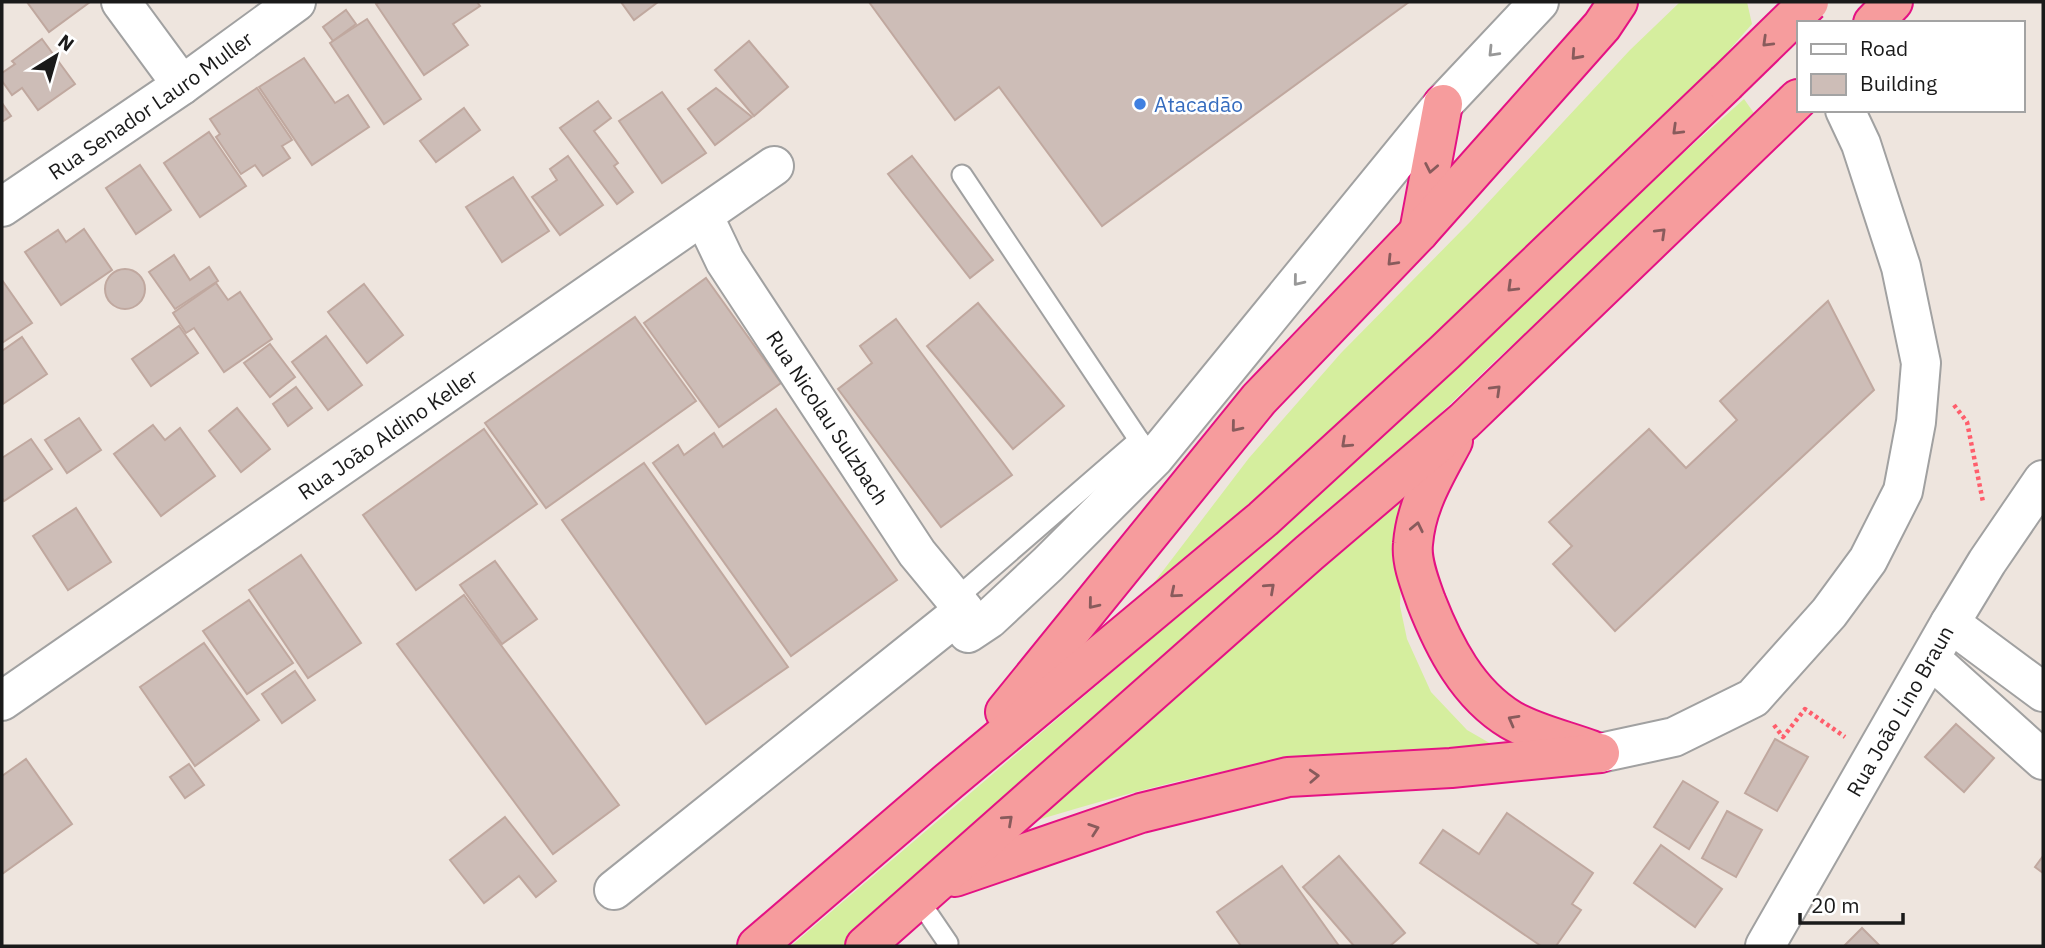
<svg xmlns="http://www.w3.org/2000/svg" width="2045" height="948" viewBox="0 0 2045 948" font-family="'IBM Plex Sans',sans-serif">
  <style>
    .grass { fill: #d5ee9e }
    .building { fill: #cdbdb7; stroke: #c0a89f; stroke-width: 2 }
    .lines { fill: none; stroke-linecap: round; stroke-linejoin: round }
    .service-casing { stroke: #a1a1a1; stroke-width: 23 }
    .minor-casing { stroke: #a1a1a1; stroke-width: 42 }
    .tertiary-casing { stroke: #a1a1a1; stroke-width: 42 }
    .trunk-casing { stroke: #e41283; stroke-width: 42 }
    .path { stroke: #ff5e6c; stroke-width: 4.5; stroke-dasharray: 3.5 3.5; stroke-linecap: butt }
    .service { stroke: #fff; stroke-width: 19 }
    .minor { stroke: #fff; stroke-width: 38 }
    .tertiary { stroke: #fff; stroke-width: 38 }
    .trunk { stroke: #f69c9d; stroke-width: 38 }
    .trunk-bridge-casing { stroke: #e41283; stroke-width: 42; stroke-linecap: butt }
    .trunk-bridge { stroke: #f69c9d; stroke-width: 38 }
    .oneway { stroke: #885b5c }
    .oneway2 { stroke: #989898 }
    .shop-dot { fill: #3f7fe0; stroke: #fff; stroke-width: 2.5 }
    .labels { text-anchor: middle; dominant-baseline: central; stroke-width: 5; stroke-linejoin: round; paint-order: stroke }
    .shop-label { font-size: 21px; fill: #366cbe; stroke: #fff; text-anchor: start }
    .street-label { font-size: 21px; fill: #1a1a1a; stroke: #fff }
  </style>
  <rect width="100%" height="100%" fill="#eee5de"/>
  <g class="grass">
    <polygon points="1680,2 1747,2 1752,24 1683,103 1257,503 1143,597 1249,458 1341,353 1471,221 1630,50"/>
    <polygon points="1744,99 1756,116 1659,206 1598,270 1498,358 1345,505 848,946 791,946 1271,537 1547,275"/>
    <path d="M 1418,484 L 1402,561 L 1400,606 L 1407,639 L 1431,692 L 1467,730 L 1500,749 C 1437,752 1371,751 1308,758 C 1210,769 1113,797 1018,826 Z"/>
  </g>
  <g class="building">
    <polygon points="27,2 90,2 49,32"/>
    <polygon points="380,2 477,2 480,6 453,24 468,45 424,75 376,4"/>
    <polygon points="621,2 658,2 634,20"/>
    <polygon points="869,2 1409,2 1102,226 999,87 955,120"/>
    <polygon points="346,10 356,24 333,41 323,27"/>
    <polygon points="367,19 421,99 384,124 330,43"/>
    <polygon points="42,39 75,84 38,110 22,88 12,95 2,81 2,73 15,64 12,61"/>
    <polygon points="749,41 788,87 754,116 715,70"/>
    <polygon points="304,58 335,103 348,95 369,127 312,165 259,87"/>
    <polygon points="257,88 292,140 282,146 290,158 263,176 255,165 241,174 216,137 220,134 210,119"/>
    <polygon points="716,88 752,117 715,145 688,109"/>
    <polygon points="662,92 706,153 662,183 619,121"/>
    <polygon points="598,101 611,118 594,131 618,163 614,166 633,192 617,204 560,128"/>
    <polygon points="2,103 11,116 2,122"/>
    <polygon points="464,108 480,130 436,162 420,141"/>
    <polygon points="209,132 246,186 200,217 164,163"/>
    <polygon points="568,156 603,205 560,235 532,197 557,180 550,169"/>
    <polygon points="912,156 993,260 970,278 888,174"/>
    <polygon points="140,165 171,210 136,234 106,188"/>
    <polygon points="513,177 549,231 502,262 466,207"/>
    <polygon points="84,229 112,270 61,305 25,252 58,230 66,242"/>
    <polygon points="174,255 190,280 209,267 218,281 175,309 149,272"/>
    <circle cx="125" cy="289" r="20"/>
    <polygon points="706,278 781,383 719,427 644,323"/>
    <polygon points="2,280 32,323 2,343"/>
    <polygon points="216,283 228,300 240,292 272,339 224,372 194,328 186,333 173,313"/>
    <polygon points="364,284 403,335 367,363 328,312"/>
    <polygon points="1828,301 1874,390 1615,631 1553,564 1572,546 1549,522 1649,429 1686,468 1737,420 1720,401"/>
    <polygon points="978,303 1064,406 1013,449 927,346"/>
    <polygon points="635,317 696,401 546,508 485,423"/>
    <polygon points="896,319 1012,475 941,527 838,389 872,363 860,346"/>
    <polygon points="179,326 198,353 151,386 132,359"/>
    <polygon points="326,336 362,385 328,410 292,362"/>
    <polygon points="22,337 47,374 3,404 2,351"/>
    <polygon points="270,344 295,377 270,397 244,363"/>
    <polygon points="296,387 312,408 288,426 273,404"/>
    <polygon points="237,408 270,449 241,472 209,431"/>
    <polygon points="776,409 897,580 791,656 653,463 678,445 684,455 714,433 723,447"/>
    <polygon points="79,418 101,450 67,473 45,440"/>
    <polygon points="153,425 165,440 180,428 215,476 161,516 114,454"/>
    <polygon points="484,429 537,504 416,590 363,515"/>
    <polygon points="31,439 52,469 4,501 2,498 2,458"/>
    <polygon points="644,463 788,667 706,724 562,520"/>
    <polygon points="76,508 111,562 68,590 33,536"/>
    <polygon points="301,555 361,643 308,678 249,590"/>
    <polygon points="495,561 537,619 502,644 460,585"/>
    <polygon points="464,595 619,805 553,854 397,644"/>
    <polygon points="249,600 293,663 247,694 203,631"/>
    <polygon points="204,643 259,720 195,766 140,687"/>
    <polygon points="295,671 315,700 282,723 262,694"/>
    <polygon points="1956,724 1994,758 1964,792 1925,757"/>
    <polygon points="1775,739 1808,757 1777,811 1745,793"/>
    <polygon points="26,759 72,824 2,874 2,776"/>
    <polygon points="189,764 204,785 185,798 170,777"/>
    <polygon points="1683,781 1718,802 1689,849 1654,827"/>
    <polygon points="1727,811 1762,830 1736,877 1702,858"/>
    <polygon points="1507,813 1593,873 1572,904 1581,910 1556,946 1541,946 1420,863 1443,830 1479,854"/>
    <polygon points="505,817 556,881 536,897 519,876 484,903 450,860"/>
    <polygon points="1661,845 1722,889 1695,927 1634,883"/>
    <polygon points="1339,856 1405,933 1390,946 1354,946 1303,887"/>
    <polygon points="2043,856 2043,873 2035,867"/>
    <polygon points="1282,866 1339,946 1241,946 1217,912"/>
    <polygon points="1862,928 1880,946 1844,946"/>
  </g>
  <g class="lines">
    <g class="service-casing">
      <g id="service">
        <polyline points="962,175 1139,440 1154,458"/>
        <polyline points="964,609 967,589 1139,440"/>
        <polyline points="918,899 948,943 947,946"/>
      </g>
    </g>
    <g class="minor-casing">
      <g id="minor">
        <polyline points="121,2 182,85"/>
        <path id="s1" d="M 2,207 L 182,85 L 296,2"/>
        <path id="s2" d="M 704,217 L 725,261 L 917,553 L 964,610 L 968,633 L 989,619 L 1048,564 L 1154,458 L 1443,104 L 1539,2"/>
        <polyline points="1950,623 2043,692"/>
        <path id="s3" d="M 2,701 L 774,166"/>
        <polyline points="614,890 964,610"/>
      </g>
    </g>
    <g class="tertiary-casing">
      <g id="tertiary">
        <polyline points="1931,659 2043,760"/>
        <polyline points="1600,753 1674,737 1753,698 1829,613 1868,560 1903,491 1916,422 1921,363 1901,267 1861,144 1845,110"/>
        <path id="s4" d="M 1765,946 L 1950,623 L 1987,562 L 2043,480"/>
      </g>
    </g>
    <g class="trunk-casing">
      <g id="trunk">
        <polyline points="1873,23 1893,2"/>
        <polyline points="1419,232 1443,104"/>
        <path d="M 1453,441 C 1435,475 1416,505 1413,544 C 1411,562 1420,584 1426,601 C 1444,647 1468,694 1511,720 C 1533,733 1567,741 1591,750"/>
        <polyline points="1005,712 1259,399 1419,232 1602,26 1618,2"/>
        <polyline points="955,877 1141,813 1288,777 1451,768 1600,753"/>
        <polyline points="757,946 949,781 1263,519 1445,352 1726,83"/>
        <polyline points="865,946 1309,553 1464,421 1798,99"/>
      </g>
    </g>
    <g class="path">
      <polyline points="1954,405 1967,422 1983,502"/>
      <polyline points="1774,725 1783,737 1805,709 1845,737"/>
    </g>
    <use href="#service" class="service"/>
    <use href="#minor" class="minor"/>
    <use href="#tertiary" class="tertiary"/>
    <use href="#trunk" class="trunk"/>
    <g class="trunk-bridge-casing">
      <polyline id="trunk-bridge" points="1726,83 1809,2"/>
    </g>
    <use href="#trunk-bridge" class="trunk-bridge"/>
  </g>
  <defs><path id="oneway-chevron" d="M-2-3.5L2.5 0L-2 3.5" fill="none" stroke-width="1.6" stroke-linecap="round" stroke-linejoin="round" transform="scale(1.75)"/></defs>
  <g class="oneway">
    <use href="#oneway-chevron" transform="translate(1767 42) rotate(136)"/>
    <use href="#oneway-chevron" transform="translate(1576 55) rotate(132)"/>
    <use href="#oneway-chevron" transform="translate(1677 130) rotate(136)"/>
    <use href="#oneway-chevron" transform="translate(1431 168) rotate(101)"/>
    <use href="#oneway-chevron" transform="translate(1661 233) rotate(-44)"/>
    <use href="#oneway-chevron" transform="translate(1392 261) rotate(134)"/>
    <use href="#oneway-chevron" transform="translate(1512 287) rotate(136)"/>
    <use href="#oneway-chevron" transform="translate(1496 390) rotate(-44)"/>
    <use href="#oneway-chevron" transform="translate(1236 427) rotate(129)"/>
    <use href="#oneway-chevron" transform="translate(1346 443) rotate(137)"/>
    <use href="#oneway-chevron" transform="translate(1417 527) rotate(-78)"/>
    <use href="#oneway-chevron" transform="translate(1270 588) rotate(-42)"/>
    <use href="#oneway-chevron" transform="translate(1175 593) rotate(140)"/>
    <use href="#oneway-chevron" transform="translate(1093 604) rotate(129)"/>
    <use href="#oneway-chevron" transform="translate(1513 720) rotate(-151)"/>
    <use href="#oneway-chevron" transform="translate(1314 776) rotate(-3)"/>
    <use href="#oneway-chevron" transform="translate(1008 820) rotate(-42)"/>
    <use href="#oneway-chevron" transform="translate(1094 829) rotate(-19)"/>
  </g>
  <g class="oneway2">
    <use href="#oneway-chevron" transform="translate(1493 52) rotate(134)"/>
    <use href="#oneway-chevron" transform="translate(1298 281) rotate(129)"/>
  </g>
  <circle class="shop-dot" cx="1140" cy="104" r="7"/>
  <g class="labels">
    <g class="shop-label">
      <text x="1154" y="104">Atacadão</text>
    </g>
    <g class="street-label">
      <text stroke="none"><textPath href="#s1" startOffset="180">Rua Senador Lauro Muller</textPath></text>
      <text stroke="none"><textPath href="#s2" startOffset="236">Rua Nicolau Sulzbach</textPath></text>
      <text stroke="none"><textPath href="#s3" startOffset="469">Rua João Aldino Keller</textPath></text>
      <text stroke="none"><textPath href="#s4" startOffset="271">Rua João Lino Braun</textPath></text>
    </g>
  </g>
  <rect width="2045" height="948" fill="none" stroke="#1a1a1a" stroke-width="7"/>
  <rect x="1797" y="21" width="228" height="91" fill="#ffffff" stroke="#a3a3a3" stroke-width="2"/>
  <rect x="1811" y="44" width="35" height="10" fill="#ffffff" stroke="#a3a3a3" stroke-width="2"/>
  <text x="1860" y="56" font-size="21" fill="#1a1a1a">Road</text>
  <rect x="1811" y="74" width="35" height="21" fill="#cdbdb7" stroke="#a3a3a3" stroke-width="2"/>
  <text x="1860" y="91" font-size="21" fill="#1a1a1a">Building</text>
  <g transform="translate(56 56) rotate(37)" stroke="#ffffff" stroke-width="5" paint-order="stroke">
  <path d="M0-5L12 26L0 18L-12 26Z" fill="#1a1a1a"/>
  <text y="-10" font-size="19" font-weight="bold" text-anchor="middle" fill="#1a1a1a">N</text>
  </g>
  <path d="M1800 913v10h103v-10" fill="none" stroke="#1a1a1a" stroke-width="3.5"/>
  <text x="1811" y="913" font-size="21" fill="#1a1a1a" stroke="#ffffff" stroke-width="5" paint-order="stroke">20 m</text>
</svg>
